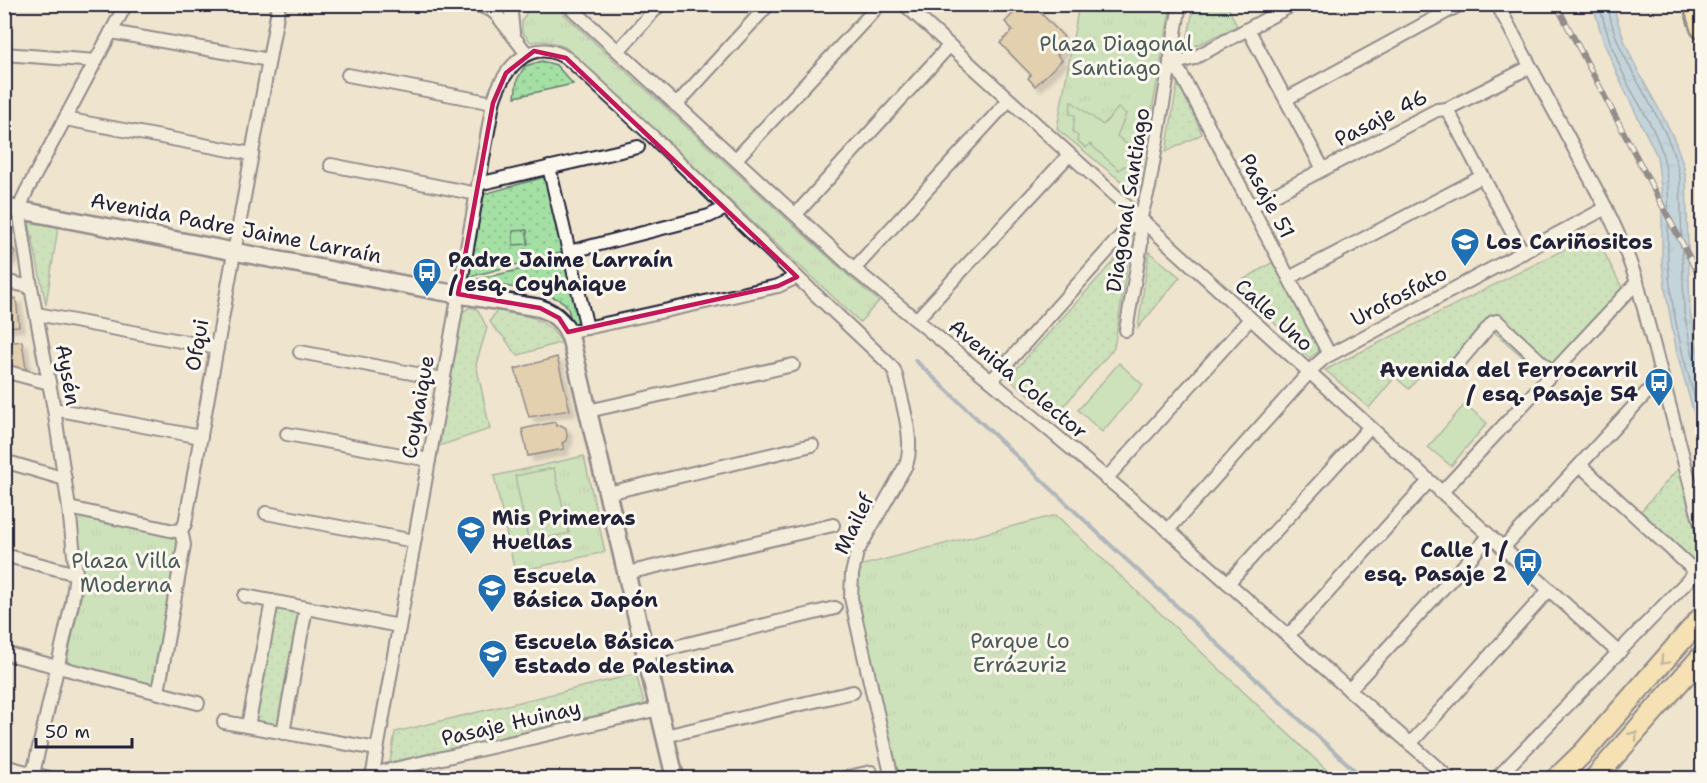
<svg xmlns="http://www.w3.org/2000/svg" width="1707" height="783" viewBox="0 0 1707 783" font-family="'Shantell Sans',sans-serif">
  <style>
    .grass { fill: url(#grass-dots); stroke: #638070; stroke-width: 1.5 }
    .park { fill: url(#park-tufts); stroke: #638070; stroke-width: 1.5 }
    .pitch { fill: #a4dfa4; stroke: #638070; stroke-width: 1.5 }
    .water { fill: url(#water-ripples); stroke: #6382a5; stroke-width: 1.5 }
    .lines { fill: none; stroke-linecap: round; stroke-linejoin: round }
    .shore { stroke: #4e6282; stroke-width: 1.5 }
    .stream { stroke: #6382a5; stroke-width: 4 }
    .building { fill: #d4b889; stroke: #22223b; stroke-width: 1.5; filter: url(#shadow) }
    .street-casing { stroke: #22223b; stroke-width: 16 }
    .secondary-casing { stroke: #22223b; stroke-width: 21 }
    .primary-casing { stroke: #22223b; stroke-width: 24 }
    .highway-casing { stroke: #22223b; stroke-width: 27 }
    .street { stroke: #fbf7ec; stroke-width: 12 }
    .secondary { stroke: #fbf7ec; stroke-width: 16 }
    .primary { stroke: #fcde96; stroke-width: 20 }
    .highway { stroke: #fcde96; stroke-width: 22 }
    .rail-casing { stroke: #22223b; stroke-width: 6 }
    .rail { stroke: #fbf7ec; stroke-width: 4; stroke-dasharray: 11; stroke-linecap: butt }
    .oneway { stroke: #8f8068 }
    .marked { fill: none; stroke: #c2185b; stroke-width: 4.5; stroke-linejoin: round }
    .labels { text-anchor: middle; dominant-baseline: central; stroke-width: 6; stroke-linejoin: round; paint-order: stroke }
    .park-label { font-size: 21px; fill: #495b5a; stroke: #fbf7ec }
    .street-label { font-size: 21px; fill: #22223b; stroke: #fbf7ec }
    .poi-label { font-size: 21px; font-weight: bold; fill: #22223b; stroke: #fbf7ec; text-anchor: start }
  </style>
  <defs>
    <pattern id="grass-dots" width="8" height="8" patternUnits="userSpaceOnUse" patternTransform="scale(1.5)"><rect width="8" height="8" fill="#a4dfa4"/><path d="M2 2h.1M6 6h.1" fill="none" stroke="#8dbf8e" stroke-width="1.8" stroke-linecap="round"/></pattern>
    <pattern id="park-tufts" width="24" height="20" patternUnits="userSpaceOnUse" patternTransform="scale(1.5)"><rect width="24" height="20" fill="#a4dfa4"/><path d="M3 7l-1-3M5 7V3M7 7l1-3M15 17l-1-3M17 17v-4M19 17l1-3" fill="none" stroke="#8dbf8e"/></pattern>
    <pattern id="water-ripples" width="26" height="14" patternUnits="userSpaceOnUse" patternTransform="scale(1.5)"><rect width="26" height="14" fill="#8fc2ec"/><path d="M2 4q2-2 4 0t4 0M15 11q2-2 4 0t4 0" fill="none" stroke="#7ba6cb"/></pattern>
    <filter id="shadow"><feDropShadow dx="5.5" dy="5.5" stdDeviation="1.5" flood-color="#0004"/></filter>
  </defs>
  <rect width="100%" height="100%" fill="#efe4ce"/>
  <filter id="ink" filterUnits="userSpaceOnUse"><feTurbulence type="fractalNoise" baseFrequency=".0167" numOctaves="2"/><feDisplacementMap in="SourceGraphic" scale="12" xChannelSelector="R" yChannelSelector="G"/><feConvolveMatrix kernelMatrix="1 2 1 2 8 2 1 2 1" color-interpolation-filters="sRGB"/></filter>
  <g filter="url(#ink)">
    <g class="grass">
      <polygon points="1194,5 1227,5 1237,26 1185,51"/>
      <polygon points="542,61 556,65 573,84 515,97 517,80 525,66"/>
      <polygon points="1178,80 1202,134 1166,152"/>
      <polygon points="548,176 564,252 469,277 484,194"/>
      <polygon points="29,222 58,227 46,305"/>
      <polygon points="1595,234 1622,288 1546,377 1493,331 1452,377 1433,361 1409,389 1395,377 1369,408 1325,370"/>
      <polygon points="1131,242 1114,348 1056,415 1008,378"/>
      <polygon points="1149,252 1180,277 1138,328"/>
      <path d="M 566,259 L 584,326 L 573,328 C 571,322 570,311 566,305 C 557,291 488,284 470,281 Z"/>
      <polygon points="1273,262 1324,348 1309,358 1236,284"/>
      <polygon points="470,307 478,310 487,328 476,364 490,429 439,446 462,313"/>
      <path d="M 497,310 C 529,317 541,314 562,342 L 519,355 C 511,351 511,346 506,340 C 501,332 493,330 490,321 Z"/>
      <polygon points="1681,465 1702,552 1702,561 1697,568 1641,511"/>
      <polygon points="278,606 302,611 279,725 256,721"/>
      <polygon points="636,674 646,710 389,769 395,732"/>
    </g>
    <g class="park">
      <path d="M 531,5 L 554,5 L 851,278 L 879,301 L 860,322 L 565,47 C 554,42 543,39 531,42 L 522,32 L 522,21 Z"/>
      <polygon points="1079,5 1115,5 1139,9 1140,5 1171,5 1137,194 1057,129"/>
      <polygon points="527,230 528,244 513,245 513,231"/>
      <polygon points="584,456 605,552 515,572 494,476"/>
      <polygon points="74,515 179,538 152,687 66,664 82,593"/>
      <polygon points="1056,515 1335,778 899,778 857,601 859,566"/>
    </g>
    <g class="pitch">
      <polygon points="1071,101 1103,125 1118,108 1126,114 1117,136 1135,151 1130,166 1124,166 1119,170 1090,144 1086,148 1077,140 1078,136 1073,132 1075,115 1070,114"/>
      <polygon points="1119,363 1143,385 1102,432 1078,410"/>
      <polygon points="1465,404 1487,423 1451,466 1428,447"/>
      <polygon points="554,468 569,533 529,542 515,476"/>
    </g>
    <path class="water" d="M 1593,5 L 1613,5 C 1619,28 1627,50 1638,71 C 1656,106 1679,138 1686,178 L 1690,312 L 1702,371 L 1702,442 L 1677,353 L 1666,294 L 1662,262 L 1662,196 L 1657,156 L 1622,85 L 1604,43 Z"/>
    <g class="lines">
      <g class="shore">
        <path d="M 1599,4 C 1606,33 1616,60 1629,86 C 1640,106 1658,134 1663,156 C 1672,190 1667,226 1668,261 C 1671,316 1686,370 1702,422"/>
        <path d="M 1608,4 C 1609,19 1615,35 1621,49 C 1640,92 1672,131 1680,178 L 1684,313 L 1694,361 L 1697,364 L 1702,365"/>
      </g>
      <polyline class="stream" points="915,360 1118,552 1363,778"/>
    </g>
    <g class="building">
      <polygon points="1022,4 1032,4 1064,37 1061,41 1066,46 1057,55 1062,60 1035,86 1028,78 1031,75 1000,43 1013,30 1005,22"/>
      <polygon points="4,239 16,253 4,263"/>
      <polygon points="16,298 19,326 4,327 4,300"/>
      <polygon points="22,341 26,369 10,371 6,343"/>
      <polygon points="557,357 570,410 529,417 515,369"/>
      <polygon points="555,422 556,426 561,425 566,428 567,435 566,441 562,443 564,449 528,456 522,429"/>
    </g>
    <g class="lines">
      <g class="street-casing">
        <g id="street">
          <polyline points="475,4 491,10 497,15 527,54"/>
          <polyline points="567,4 854,269 991,381 1168,530 1449,778"/>
          <polyline points="904,4 1619,653"/>
          <polyline points="1497,4 1606,208 1625,249 1637,282 1702,529"/>
          <polyline points="1248,29 1323,169"/>
          <polyline points="111,32 269,60"/>
          <polyline points="513,33 511,13 513,4"/>
          <polyline points="618,51 660,4"/>
          <polyline points="4,54 96,61"/>
          <polyline points="1170,61 1181,74 1327,350"/>
          <polyline points="1170,61 1183,61 1194,58 1294,4"/>
          <polyline points="348,75 493,103"/>
          <polyline points="1286,99 1461,4"/>
          <polyline points="676,105 769,4"/>
          <polyline points="1447,109 1523,253"/>
          <polyline points="65,119 252,154"/>
          <polyline points="736,159 880,4"/>
          <polyline points="331,165 477,194"/>
          <polyline points="549,167 587,328"/>
          <polyline points="478,184 638,147"/>
          <polyline points="1251,207 1437,110 1447,109 1530,67"/>
          <polyline points="796,214 949,46"/>
          <polyline points="569,252 709,216 726,208"/>
          <polyline points="854,269 1009,100"/>
          <polyline points="1289,278 1483,176"/>
          <polyline points="4,281 31,287"/>
          <polyline points="37,314 217,348"/>
          <polyline points="916,320 1069,155"/>
          <polyline points="1126,330 1141,244 1140,220 1149,187 1180,4"/>
          <polyline points="568,332 778,286 797,277"/>
          <polyline points="300,352 443,379"/>
          <polyline points="1453,369 1493,322 1497,321 1553,373"/>
          <polyline points="4,371 49,383"/>
          <polyline points="991,381 1127,229 1140,220"/>
          <polyline points="54,409 201,437"/>
          <polyline points="588,411 793,365"/>
          <polyline points="287,434 429,460"/>
          <polyline points="4,461 65,479"/>
          <polyline points="1580,465 1696,572"/>
          <polyline points="1106,479 1250,319"/>
          <polyline points="608,493 812,445"/>
          <polyline points="1441,493 1637,282"/>
          <polyline points="69,508 174,531 181,530"/>
          <polyline points="266,513 414,541"/>
          <polyline points="1168,530 1314,367 1324,358 1606,208"/>
          <polyline points="1503,548 1661,377"/>
          <polyline points="4,555 76,574"/>
          <polyline points="627,573 833,525"/>
          <polyline points="1228,583 1369,428"/>
          <polyline points="245,596 399,626"/>
          <polyline points="1288,636 1429,481"/>
          <polyline points="4,653 198,703"/>
          <polyline points="646,654 835,608"/>
          <polyline points="1349,690 1468,561 1489,536"/>
          <polyline points="158,692 184,545 181,530 185,524 279,4"/>
          <polyline points="224,722 377,749"/>
          <polyline points="248,726 272,601"/>
          <polyline points="283,733 306,608"/>
          <polyline points="665,736 853,692"/>
          <polyline points="1410,744 1549,590"/>
          <polyline points="4,766 49,778"/>
          <polyline points="33,774 72,603 76,574 69,508 54,409 31,287 19,209 26,192 126,4"/>
          <polyline points="372,774 659,709"/>
          <path d="M 372,778 L 493,103 C 503,66 535,31 573,63 L 653,137 L 797,277 L 887,362 L 894,370 L 897,379 C 902,404 915,440 906,465 L 857,552 L 852,574 L 851,598 L 892,778"/>
          <polyline points="844,778 871,772"/>
          <polyline points="1497,778 1702,566"/>
        </g>
      </g>
      <g class="secondary-casing">
        <path id="secondary" d="M 4,207 L 438,291 L 540,308 C 557,314 568,326 572,344 L 675,778"/>
      </g>
      <g class="primary-casing">
        <g id="primary">
          <polyline points="1557,778 1583,753 1702,617"/>
          <polyline points="1595,778 1702,656"/>
        </g>
      </g>
      <g class="highway-casing">
        <polyline id="highway" points="1695,4 1702,27"/>
      </g>
      <use href="#street" class="street"/>
      <use href="#secondary" class="secondary"/>
      <use href="#primary" class="primary"/>
      <use href="#highway" class="highway"/>
      <g class="rail-casing">
        <polyline id="rail" points="1556,4 1702,281"/>
      </g>
      <use href="#rail" class="rail"/>
    </g>
    <defs><path id="oneway-chevron" d="M-2-3.5L2.5 0L-2 3.5" fill="none" stroke-width="1.6" stroke-linecap="round" stroke-linejoin="round" transform="scale(1.5)"/></defs>
    <g class="oneway">
      <use href="#oneway-chevron" transform="translate(1664 661) rotate(131)"/>
      <use href="#oneway-chevron" transform="translate(1634 735) rotate(-49)"/>
    </g>
  </g>
  <path d="M0 0H1707V783H0ZM 534,51 L 566,58 L 797,277 L 778,286 L 568,332 L 559,318 L 540,308 L 458,294 L 493,103 L 506,73 Z" fill="#efe4ce" fill-opacity=".55" fill-rule="evenodd"/>
  <path class="marked" d="M 534,51 L 566,58 L 797,277 L 778,286 L 568,332 L 559,318 L 540,308 L 458,294 L 493,103 L 506,73 Z"/>
  <defs>
    <g id="school-pin" transform="scale(1.5)"><path d="M0 17L-7.5 6A9.5 9.5 0 1 1 7.5 6Z" fill="#1f6fb2" stroke="#fbf7ec"/><path d="M0-5L7-2L0 1L-7-2ZM-4 1L0 2.5L4 1V4Q0 6-4 4Z" fill="#fff"/></g>
    <g id="bus-pin" transform="scale(1.5)"><path d="M0 17L-7.5 6A9.5 9.5 0 1 1 7.5 6Z" fill="#1f6fb2" stroke="#fbf7ec"/><path d="M-5-6H5V4H4V6H2V4H-2V6H-4V4H-5ZM-3.5-4V0h7V-4ZM-3.5 1.2v1.5H-2V1.2ZM2 1.2v1.5H3.5V1.2Z" fill="#fff"/></g>
  </defs>
  <g fill-rule="evenodd">
    <use href="#school-pin" x="1465" y="242"/>
    <use href="#bus-pin" x="427" y="272"/>
    <use href="#bus-pin" x="1659" y="382"/>
    <use href="#school-pin" x="471" y="530"/>
    <use href="#bus-pin" x="1528" y="562"/>
    <use href="#school-pin" x="492" y="588"/>
    <use href="#school-pin" x="493" y="654"/>
  </g>
  <g class="labels">
    <g class="park-label">
      <text x="1116" y="44">Plaza Diagonal<tspan x="1116" dy="24">Santiago</tspan></text>
      <text x="126" y="561">Plaza Villa<tspan x="126" dy="24">Moderna</tspan></text>
      <text x="1020" y="641">Parque Lo<tspan x="1020" dy="24">Errázuriz</tspan></text>
    </g>
    <g class="street-label">
      <text transform="translate(1381 118) rotate(-27)">Pasaje 46</text>
      <text transform="translate(1267 196) rotate(62)">Pasaje 51</text>
      <text transform="translate(1128 200) rotate(-81)">Diagonal Santiago</text>
      <text transform="translate(236 228) rotate(11)">Avenida Padre Jaime Larraín</text>
      <text transform="translate(1399 296) rotate(-28)">Urofosfato</text>
      <text transform="translate(1274 315) rotate(42)">Calle Uno</text>
      <text transform="translate(197 345) rotate(-80)">Ofqui</text>
      <text transform="translate(68 375) rotate(80)">Aysén</text>
      <text transform="translate(1018 379) rotate(40)">Avenida Colector</text>
      <text transform="translate(418 407) rotate(-80)">Coyhaique</text>
      <text transform="translate(854 524) rotate(-64)">Mailef</text>
      <text transform="translate(511 723) rotate(-13)">Pasaje Huinay</text>
    </g>
    <g class="poi-label">
      <text x="1486" y="242">Los Cariñositos</text>
      <text x="448" y="260">Padre Jaime Larraín<tspan x="448" dy="24">/ esq. Coyhaique</tspan></text>
      <text x="1638" y="370" text-anchor="end">Avenida del Ferrocarril<tspan x="1638" dy="24">/ esq. Pasaje 54</tspan></text>
      <text x="492" y="518">Mis Primeras<tspan x="492" dy="24">Huellas</tspan></text>
      <text x="1507" y="550" text-anchor="end">Calle 1 /<tspan x="1507" dy="24">esq. Pasaje 2</tspan></text>
      <text x="513" y="576">Escuela<tspan x="513" dy="24">Básica Japón</tspan></text>
      <text x="514" y="642">Escuela Básica<tspan x="514" dy="24">Estado de Palestina</tspan></text>
    </g>
  </g>
  <rect width="1707" height="783" fill="none" stroke="#fbf7ec" stroke-width="24"/>
  <rect x="12" y="12" width="1683" height="759" fill="none" stroke="#22223b" stroke-width="2" filter="url(#ink)"/>
  <path d="M36 738v9h96v-9" fill="none" stroke="#22223b" stroke-width="3"/>
  <text x="45" y="738" font-size="18" fill="#22223b" stroke="#fbf7ec" stroke-width="4.5" paint-order="stroke">50 m</text>
</svg>
